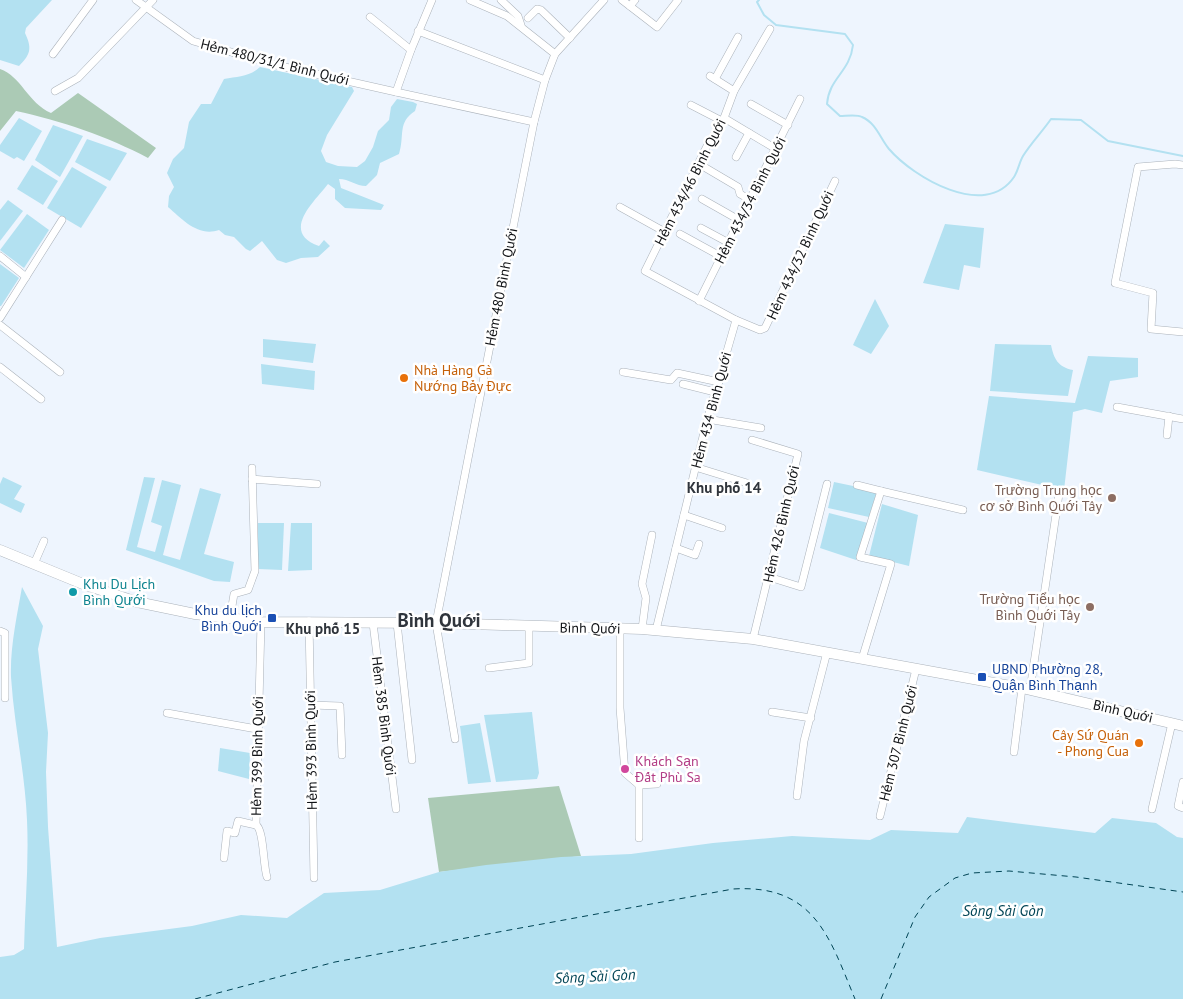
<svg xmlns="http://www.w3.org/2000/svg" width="1183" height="999" viewBox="0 0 1183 999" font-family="'PT Sans',sans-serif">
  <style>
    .green { fill: #abcab5 }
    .water { fill: #b3e1f1 }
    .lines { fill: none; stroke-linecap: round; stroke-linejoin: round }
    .stream { stroke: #b3e1f1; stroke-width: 2 }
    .ferry { stroke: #045; stroke-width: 1; stroke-dasharray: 6 5; stroke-linecap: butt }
    .street-casing { stroke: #abb2ba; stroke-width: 8 }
    .secondary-casing { stroke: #abb2ba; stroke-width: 11 }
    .street { stroke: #fff; stroke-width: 7 }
    .secondary { stroke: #fff; stroke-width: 10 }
    .food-dot { fill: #e8710a; stroke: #fff; stroke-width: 2 }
    .education-dot { fill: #8d6e63; stroke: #fff; stroke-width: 2 }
    .culture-dot { fill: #0f9aa8; stroke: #fff; stroke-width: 2 }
    .transit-dot { fill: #1a4fb4; stroke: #fff; stroke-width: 2 }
    .hotel-dot { fill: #d1479c; stroke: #fff; stroke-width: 2 }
    .labels { text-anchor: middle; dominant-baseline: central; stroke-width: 5; stroke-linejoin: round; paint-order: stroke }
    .street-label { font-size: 14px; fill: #101215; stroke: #fff }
    .food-label { font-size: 14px; fill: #c56008; stroke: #fff; text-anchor: start }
    .education-label { font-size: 14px; fill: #785e54; stroke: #fff; text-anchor: end }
    .culture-label { font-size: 14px; fill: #0d838f; stroke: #fff; text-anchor: start }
    .transit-label { font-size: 14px; fill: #164399; stroke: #fff; text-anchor: end }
    .hotel-label { font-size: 14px; fill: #b23c85; stroke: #fff; text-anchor: start }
    .neighbourhood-label { font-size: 15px; font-weight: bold; fill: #30353c; stroke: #fff }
    .water-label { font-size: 15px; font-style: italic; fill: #045; stroke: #fff }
    .district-label { font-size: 19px; font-weight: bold; fill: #30353c; stroke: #fff }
  </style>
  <rect width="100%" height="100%" fill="#eef5fe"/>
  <g class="green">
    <path d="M 0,69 C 21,76 28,103 51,113 L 78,93 L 156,148 L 148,158 C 109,137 59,120 16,111 L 0,131 Z"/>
    <polygon points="559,786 581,856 439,872 428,798"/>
  </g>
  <g class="water">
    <path d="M 0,0 L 52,0 L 26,28 L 25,33 C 32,48 31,54 19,66 L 0,60 Z"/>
    <path d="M 260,67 L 352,87 L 354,91 L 327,135 L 321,151 L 326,162 L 338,166 L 357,167 L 365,161 L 373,147 L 378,131 L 389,120 L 391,107 L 397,99 L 413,102 L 417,104 L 415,111 C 397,123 405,135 399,154 L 380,163 L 377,175 L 366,186 C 356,186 349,179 339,179 L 341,188 L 384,205 L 381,210 L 345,208 L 335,199 L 335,189 L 328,184 C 314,202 280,232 319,246 L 324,240 L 330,246 L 318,257 L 301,258 L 286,263 L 277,260 L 262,241 L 250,251 L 246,249 L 234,237 L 225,235 L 219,230 C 198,237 183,220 168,207 L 169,196 L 174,187 L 167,173 L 173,159 L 184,148 L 189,122 L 201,104 L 211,104 L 224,79 C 238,76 249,77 260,67 Z"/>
    <polygon points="19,118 42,131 24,161 17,157 14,159 0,151 0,145"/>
    <polygon points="53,125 83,136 60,177 35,160"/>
    <polygon points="87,139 127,153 110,181 75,162"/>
    <polygon points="32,165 58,181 43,205 17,189"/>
    <polygon points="72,167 107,187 81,228 47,208"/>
    <polygon points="8,200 23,211 0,241 0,210"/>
    <polygon points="27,214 49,230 24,268 0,250"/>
    <polygon points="945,224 984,228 980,268 964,265 959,290 923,283"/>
    <polygon points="0,264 19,278 1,306 0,306"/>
    <polygon points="875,299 889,326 871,354 853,345"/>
    <polygon points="263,339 316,344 313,363 263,357"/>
    <path d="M 995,344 L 1051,345 C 1054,359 1058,367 1073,370 L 1068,396 L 990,391 Z"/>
    <polygon points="1088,356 1138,358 1138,377 1110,381 1102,413 1085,409 1073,412 1064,490 977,470 989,396 1075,403"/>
    <polygon points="261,364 315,371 314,390 262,384"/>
    <polygon points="3,477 22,486 14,499 25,504 21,513 0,503 0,484"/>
    <polygon points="144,477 155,478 137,547 155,552 162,526 151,522 162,480 181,485 163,555 180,560 200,488 221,494 204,554 234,562 230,582 214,581 126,550"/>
    <polygon points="834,482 877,491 869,517 828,508"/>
    <polygon points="882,504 918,515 909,566 869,556"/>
    <polygon points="829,513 868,523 856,560 820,548"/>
    <polygon points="258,523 284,523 282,570 258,569"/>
    <polygon points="291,523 312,523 312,570 288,571"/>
    <path d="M 22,587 L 43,626 L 38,649 L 48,733 L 46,772 L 48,827 L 57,947 L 100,938 L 192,926 L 241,915 L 287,918 L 324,893 L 380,890 L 439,872 L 486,865 L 561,857 L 631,854 L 713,843 L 792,836 L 870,840 L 891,830 L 958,833 L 967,817 L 1095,833 L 1112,818 L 1156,823 L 1177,837 L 1183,838 L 1183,999 L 0,999 L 0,957 L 14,955 L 24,949 C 25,906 29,863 27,820 C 25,772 14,725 11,677 C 10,647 17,616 22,587 Z"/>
    <polygon points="532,712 539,773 537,779 496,782 484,715"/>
    <polygon points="480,723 491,782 468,784 460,726"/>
    <polygon points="220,748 250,753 249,779 218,771"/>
  </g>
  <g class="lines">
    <path class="stream" d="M 759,0 L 757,2 L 764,15 L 776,25 L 845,34 L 853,45 C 850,72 829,78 827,104 L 840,116 C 846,116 857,114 862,117 C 876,123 880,138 889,149 C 913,177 985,220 1014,177 C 1018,171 1019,163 1023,156 C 1031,143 1042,132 1051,119 L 1081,120 L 1108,141 L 1183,156"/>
    <g class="ferry">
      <path d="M 195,999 L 335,962 L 733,889 C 814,884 829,936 855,999"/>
      <polyline points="881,999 915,917 929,897 955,878 972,873 1009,871 1076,877 1183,892"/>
    </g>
    <g class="street-casing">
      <g id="street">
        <polyline points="136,0 193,41 276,65 396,92"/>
        <polyline points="470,0 507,16 555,54"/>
        <polyline points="501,0 518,16 521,25"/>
        <polyline points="622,0 657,27 678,0"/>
        <polyline points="630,6 635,0"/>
        <polyline points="370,17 411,50 396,92 534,122"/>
        <polyline points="528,18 537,9 541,10 570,38"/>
        <polyline points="418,31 545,80"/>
        <polyline points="411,50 432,0"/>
        <polyline points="53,54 93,0"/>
        <polyline points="710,76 734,91"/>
        <polyline points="715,79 738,37"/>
        <polyline points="55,91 78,78 153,0"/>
        <polyline points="751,104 788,125"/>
        <polyline points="691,105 722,121"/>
        <polyline points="724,118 776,149"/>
        <polyline points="736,157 749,133"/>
        <polyline points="699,164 738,187 740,194 749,199"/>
        <polyline points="1183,165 1175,164 1138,167 1115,283 1153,293 1151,329 1183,332"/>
        <polyline points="702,199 739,220"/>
        <polyline points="620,207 665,232"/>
        <polyline points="701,228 729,243"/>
        <polyline points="680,234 722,257"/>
        <polyline points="0,256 26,277"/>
        <polyline points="699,301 800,99"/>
        <polyline points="0,318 62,220"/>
        <polyline points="736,320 760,330 765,328 835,181"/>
        <polyline points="0,325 60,372"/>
        <polyline points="0,367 41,399"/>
        <polyline points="623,372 671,380 677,373 719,382"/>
        <polyline points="683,384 715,392"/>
        <polyline points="1117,407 1183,419"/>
        <polyline points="707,419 761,428"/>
        <polyline points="1167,435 1169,416"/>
        <polyline points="752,440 798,454 753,639"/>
        <polyline points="695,467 747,483"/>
        <polyline points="252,479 317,484"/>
        <polyline points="857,485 881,491"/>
        <polyline points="684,515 722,528"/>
        <polyline points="676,548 695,555 699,544"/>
        <polyline points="34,564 44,541"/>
        <polyline points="769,577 801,587 827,484"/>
        <polyline points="230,618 234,594 248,590 255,571 252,468"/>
        <polyline points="309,621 314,878"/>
        <polyline points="373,623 396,809"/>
        <polyline points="397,623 412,760"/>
        <polyline points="620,629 620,708 625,773 639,785 639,838"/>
        <polyline points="642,629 646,598 642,584 652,535"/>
        <polyline points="656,630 706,424 736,320 645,271 707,146 724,118 734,91 770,29"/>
        <polyline points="0,631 5,633 5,698"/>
        <polyline points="862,659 891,564 860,557 881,491 963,510"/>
        <polyline points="489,668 529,663 529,627"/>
        <polyline points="1030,690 1059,494"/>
        <polyline points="311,705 340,706 342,755"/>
        <polyline points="772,712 811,718"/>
        <polyline points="167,713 257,729"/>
        <polyline points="455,739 436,623 512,233 534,122 545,80 555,54 604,0"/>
        <polyline points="1014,752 1022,688"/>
        <polyline points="1183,782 1178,806 1183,808"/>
        <polyline points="639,785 657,784"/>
        <polyline points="797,796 804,741 827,652"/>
        <polyline points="1152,809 1172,723"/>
        <polyline points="880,816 916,669"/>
        <path d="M 256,825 C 264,830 263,865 267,877"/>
        <polyline points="224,858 227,831 235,833 238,821 256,825 261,622"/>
      </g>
    </g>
    <g class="secondary-casing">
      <polyline id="secondary" points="0,550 83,584 137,602 195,614 261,622 436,623 642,629 753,639 1022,688 1183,726"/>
    </g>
    <use href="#street" class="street"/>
    <use href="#secondary" class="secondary"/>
  </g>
  <g class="food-dot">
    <circle cx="404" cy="378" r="5"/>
    <circle cx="1139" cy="743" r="5"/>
  </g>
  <g class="education-dot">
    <circle cx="1112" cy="498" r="5"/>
    <circle cx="1090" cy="607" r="5"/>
  </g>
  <circle class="culture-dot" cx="73" cy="592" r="5"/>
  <g class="transit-dot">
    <rect x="267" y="613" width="10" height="10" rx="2.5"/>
    <rect x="977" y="672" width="10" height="10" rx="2.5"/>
  </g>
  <circle class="hotel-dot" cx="625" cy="769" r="5"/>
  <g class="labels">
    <g class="street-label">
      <text transform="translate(275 62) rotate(14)">Hẻm 480/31/1 Bình Quới</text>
      <text transform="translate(690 182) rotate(-63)">Hẻm 434/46 Bình Quới</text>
      <text transform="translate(750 200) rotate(-63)">Hẻm 434/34 Bình Quới</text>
      <text transform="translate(800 255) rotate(-65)">Hẻm 434/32 Bình Quới</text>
      <text transform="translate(501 287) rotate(-79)">Hẻm 480 Bình Quới</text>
      <text transform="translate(711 410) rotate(-75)">Hẻm 434 Bình Quới</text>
      <text transform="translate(781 524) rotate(-77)">Hẻm 426 Bình Quới</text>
      <text transform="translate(590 628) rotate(1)">Bình Quới</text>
      <text transform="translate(1123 711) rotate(13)">Bình Quới</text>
      <text transform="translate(384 716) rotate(83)">Hẻm 385 Bình Quới</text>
      <text transform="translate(898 743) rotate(-76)">Hẻm 307 Bình Quới</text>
      <text transform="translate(311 750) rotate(-91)">Hẻm 393 Bình Quới</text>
      <text transform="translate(257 756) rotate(-89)">Hẻm 399 Bình Quới</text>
    </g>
    <g class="food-label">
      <text x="414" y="370">Nhà Hàng Gà<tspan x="414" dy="16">Nướng Bảy Đực</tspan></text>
      <text x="1129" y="735" text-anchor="end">Cây Sứ Quán<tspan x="1129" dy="16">- Phong Cua</tspan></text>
    </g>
    <g class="education-label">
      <text x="1102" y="490">Trường Trung học<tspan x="1102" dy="16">cơ sở Bình Quới Tây</tspan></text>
      <text x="1080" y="599">Trường Tiểu học<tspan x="1080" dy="16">Bình Quới Tây</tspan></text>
    </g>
    <g class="culture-label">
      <text x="83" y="584">Khu Du Lịch<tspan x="83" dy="16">Bình Qưới</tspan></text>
    </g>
    <g class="transit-label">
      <text x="262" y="610">Khu du lịch<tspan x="262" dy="16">Bình Quới</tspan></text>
      <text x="992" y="669" text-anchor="start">UBND Phường 28,<tspan x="992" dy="16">Quận Bình Thạnh</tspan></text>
    </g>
    <g class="hotel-label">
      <text x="635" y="761">Khách Sạn<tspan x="635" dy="16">Đất Phù Sa</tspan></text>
    </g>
    <g class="neighbourhood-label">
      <text x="724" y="487">Khu phố 14</text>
      <text x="323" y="628">Khu phố 15</text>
    </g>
    <g class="water-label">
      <text x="1003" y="910">Sông Sài Gòn</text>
      <text transform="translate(595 976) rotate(-3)">Sông Sài Gòn</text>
    </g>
    <g class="district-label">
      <text x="439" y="620">Bình Quới</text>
    </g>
  </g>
</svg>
